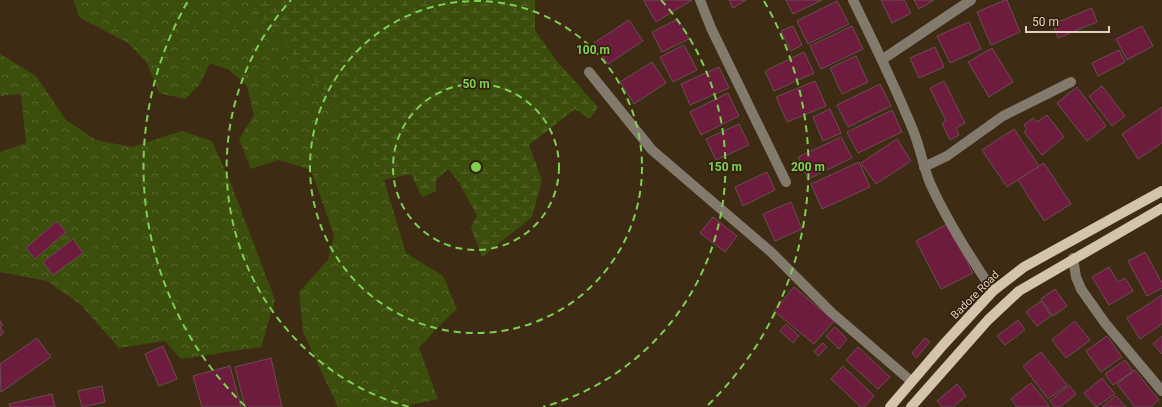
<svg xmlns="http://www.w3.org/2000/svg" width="1162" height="407" viewBox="0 0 1162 407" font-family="Roboto,sans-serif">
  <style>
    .forest { fill: url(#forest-crowns) }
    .wetland { fill: url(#wetland-marsh) }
    .building { fill: #6d1c3e; stroke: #6c4c56 }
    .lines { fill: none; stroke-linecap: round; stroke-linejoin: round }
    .minor { stroke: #817a6d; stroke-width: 10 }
    .major { stroke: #d3c5ab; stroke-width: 10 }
    .ring { fill: none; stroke: #7fd052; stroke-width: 2; stroke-dasharray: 7 5 }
    .labels { text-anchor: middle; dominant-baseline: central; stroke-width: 3.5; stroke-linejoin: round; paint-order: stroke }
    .street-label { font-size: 11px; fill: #ded2c5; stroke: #332109 }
    .centre { fill: #7fd052; stroke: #332109; stroke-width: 2 }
    .ring-label { font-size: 12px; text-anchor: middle; font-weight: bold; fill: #7fd052; stroke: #332109; stroke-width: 3.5; stroke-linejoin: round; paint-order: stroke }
  </style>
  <defs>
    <pattern id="forest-crowns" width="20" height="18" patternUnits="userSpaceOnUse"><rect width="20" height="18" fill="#3c4e0c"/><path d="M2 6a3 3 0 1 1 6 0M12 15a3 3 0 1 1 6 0" fill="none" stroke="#58672e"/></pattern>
    <pattern id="wetland-marsh" width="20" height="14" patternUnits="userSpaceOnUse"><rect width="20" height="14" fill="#3c4e0c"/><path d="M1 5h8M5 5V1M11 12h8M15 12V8" fill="none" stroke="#58672e"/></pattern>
  </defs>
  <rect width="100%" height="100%" fill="#3e2b13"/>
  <g class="forest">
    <polygon points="73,0 247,0 324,91 384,180 406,253 443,276 457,309 437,328 419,348 438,399 401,407 338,407 303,332 299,292 328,260 334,235 311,170 279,160 251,169 239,139 254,115 247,86 229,70 210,63 199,85 185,99 159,93 147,63 128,43 80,18"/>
    <polygon points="0,54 36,76 66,120 96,140 132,147 182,131 212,141 230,181 275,300 261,347 181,359 165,341 119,348 81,305 47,281 0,272 0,152 26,143 21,94 0,96"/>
  </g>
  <polygon class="wetland" points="247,0 535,0 535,30 555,59 598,107 590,119 575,109 529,145 542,180 532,217 482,257 471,227 477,216 459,182 448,169 436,180 436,191 422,197 411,174 384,180 324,91"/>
  <g class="building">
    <polygon points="646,0 692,0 656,22 644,1"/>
    <polygon points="729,0 746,0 733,8"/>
    <polygon points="786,0 822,0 793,14"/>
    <polygon points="881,0 904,0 911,13 892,23"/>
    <polygon points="914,0 934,0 919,9"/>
    <polygon points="1005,0 1007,0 1020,32 991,45 977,12"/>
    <polygon points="837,1 849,24 808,44 797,21"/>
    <polygon points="1092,8 1097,22 1058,38 1053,24"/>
    <polygon points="678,19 689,39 662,52 652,32"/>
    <polygon points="629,20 643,41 608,64 594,43"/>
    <polygon points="969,22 981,49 950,63 937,36"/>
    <polygon points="793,26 802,45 791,51 781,31"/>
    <polygon points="852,26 863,49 821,69 810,46"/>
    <polygon points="1142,26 1153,46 1127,60 1116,39"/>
    <polygon points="684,45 697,70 673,82 660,57"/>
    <polygon points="935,47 944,67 919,78 910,58"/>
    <polygon points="992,48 1013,82 989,97 968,62"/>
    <polygon points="1119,50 1125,62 1098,76 1092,63"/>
    <polygon points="804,52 814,73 774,91 765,71"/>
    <polygon points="856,56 868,82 842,94 830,68"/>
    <polygon points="652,62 666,83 634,104 620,82"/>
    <polygon points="719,67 729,88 690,105 681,84"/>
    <polygon points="815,81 826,106 787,122 776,97"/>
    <polygon points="944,81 965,123 956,128 959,135 950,140 942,123 946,121 930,88"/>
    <polygon points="880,84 891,106 848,127 837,105"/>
    <polygon points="1102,86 1125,116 1112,126 1089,96"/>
    <polygon points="1077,87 1106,126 1087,141 1057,103"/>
    <polygon points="728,93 739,116 701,135 690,112"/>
    <polygon points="1162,107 1162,143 1138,159 1122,134"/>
    <polygon points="830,109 841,133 823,141 813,117"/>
    <polygon points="892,110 902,132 858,153 847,132"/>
    <polygon points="1047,115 1064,137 1042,155 1024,132 1027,129 1024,125 1033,118 1037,122"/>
    <polygon points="739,124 749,145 716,160 706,139"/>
    <polygon points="1014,129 1039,166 1007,187 982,150"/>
    <polygon points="841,137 852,158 808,179 798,157"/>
    <polygon points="897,139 911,161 876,184 861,163"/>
    <polygon points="859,162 870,187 822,209 811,184"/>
    <polygon points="1044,163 1071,204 1044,221 1018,180"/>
    <polygon points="767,172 775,190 743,206 735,187"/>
    <polygon points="791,202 802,229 775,241 763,214"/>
    <polygon points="713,217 737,236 725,252 700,233"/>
    <polygon points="57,221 66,232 35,259 26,248"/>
    <polygon points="947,224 973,273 941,289 916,241"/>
    <polygon points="73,239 83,253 53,275 43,262"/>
    <polygon points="1145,252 1162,283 1162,288 1147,296 1128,261"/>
    <polygon points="1109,267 1118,282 1125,278 1133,291 1109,305 1092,277"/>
    <polygon points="794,287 834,321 814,344 774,311"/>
    <polygon points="1055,289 1067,306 1053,316 1041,299"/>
    <polygon points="1162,295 1162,324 1140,339 1127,318"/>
    <polygon points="1041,301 1051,316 1037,326 1026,312"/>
    <polygon points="1018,320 1025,330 1005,345 997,336"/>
    <polygon points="0,321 3,325 0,327 4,332 0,336"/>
    <polygon points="1075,321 1090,340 1066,358 1052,340"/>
    <polygon points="786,324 799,336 793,343 780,331"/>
    <polygon points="835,327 847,339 839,349 826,336"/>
    <polygon points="1107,336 1122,357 1101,372 1086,351"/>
    <polygon points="1162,336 1162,354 1153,344"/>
    <polygon points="37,338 51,357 1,392 0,364"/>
    <polygon points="925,338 930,342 916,358 912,353"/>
    <polygon points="823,343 827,347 818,356 814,351"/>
    <polygon points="163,346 177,379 159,386 145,354"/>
    <polygon points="858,347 890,377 878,389 846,360"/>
    <polygon points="1041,352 1067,385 1048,399 1023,366"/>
    <polygon points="271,358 282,407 245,407 235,367"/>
    <polygon points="1125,360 1133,371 1113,385 1105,374"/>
    <polygon points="230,366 241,407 202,407 193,376"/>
    <polygon points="843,366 874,396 864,407 861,407 831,379"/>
    <polygon points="1135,370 1159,400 1150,407 1135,407 1117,384"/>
    <polygon points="1102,378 1115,394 1096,407 1084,393"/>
    <polygon points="1031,383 1050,407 1017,407 1011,399"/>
    <polygon points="957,384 966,396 953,407 942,407 937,401"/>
    <polygon points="1069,385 1076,394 1060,407 1055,407 1050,401"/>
    <polygon points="102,386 105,402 82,407 78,391"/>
    <polygon points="52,394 55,407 10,407 9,404"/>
    <polygon points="1116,396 1126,407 1102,407"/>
  </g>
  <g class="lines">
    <g class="minor">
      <polyline points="700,0 711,28 786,182"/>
      <path d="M 853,0 C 874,43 895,86 913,130 C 920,147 923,166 930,183 C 947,221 970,257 993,291"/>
      <polyline points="883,59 971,0"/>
      <polyline points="589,72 652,150 771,252 832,313 911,381"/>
      <polyline points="924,167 947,156 1003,116 1071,82"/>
      <polyline points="1073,258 1076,277 1081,289 1105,323 1162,391"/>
    </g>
    <g class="major">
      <polyline points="890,407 944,344 993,291 1024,267 1162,191"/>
      <polyline points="911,407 988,320 1019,291 1162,208"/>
    </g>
  </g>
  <g class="ring">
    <circle cx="476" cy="167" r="83"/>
    <circle cx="476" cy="167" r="166"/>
    <path d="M409 407A249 249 0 0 1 291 0M661 0A249 249 0 0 1 543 407"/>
    <path d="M245 406A332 332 0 0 1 188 1M764 1A332 332 0 0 1 707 406"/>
  </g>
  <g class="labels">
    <g class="street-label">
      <text transform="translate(975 295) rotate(-45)">Badore Road</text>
    </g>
  </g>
  <circle cx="476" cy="167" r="6" class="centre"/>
  <g class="ring-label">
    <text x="593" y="54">100 m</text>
    <text x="476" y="88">50 m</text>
    <text x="725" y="171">150 m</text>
    <text x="808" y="171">200 m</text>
  </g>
  <path d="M1026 26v6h83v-6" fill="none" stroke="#ded2c5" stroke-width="2"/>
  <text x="1032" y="26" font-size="12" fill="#ded2c5" stroke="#332109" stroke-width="3" paint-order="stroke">50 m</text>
</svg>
